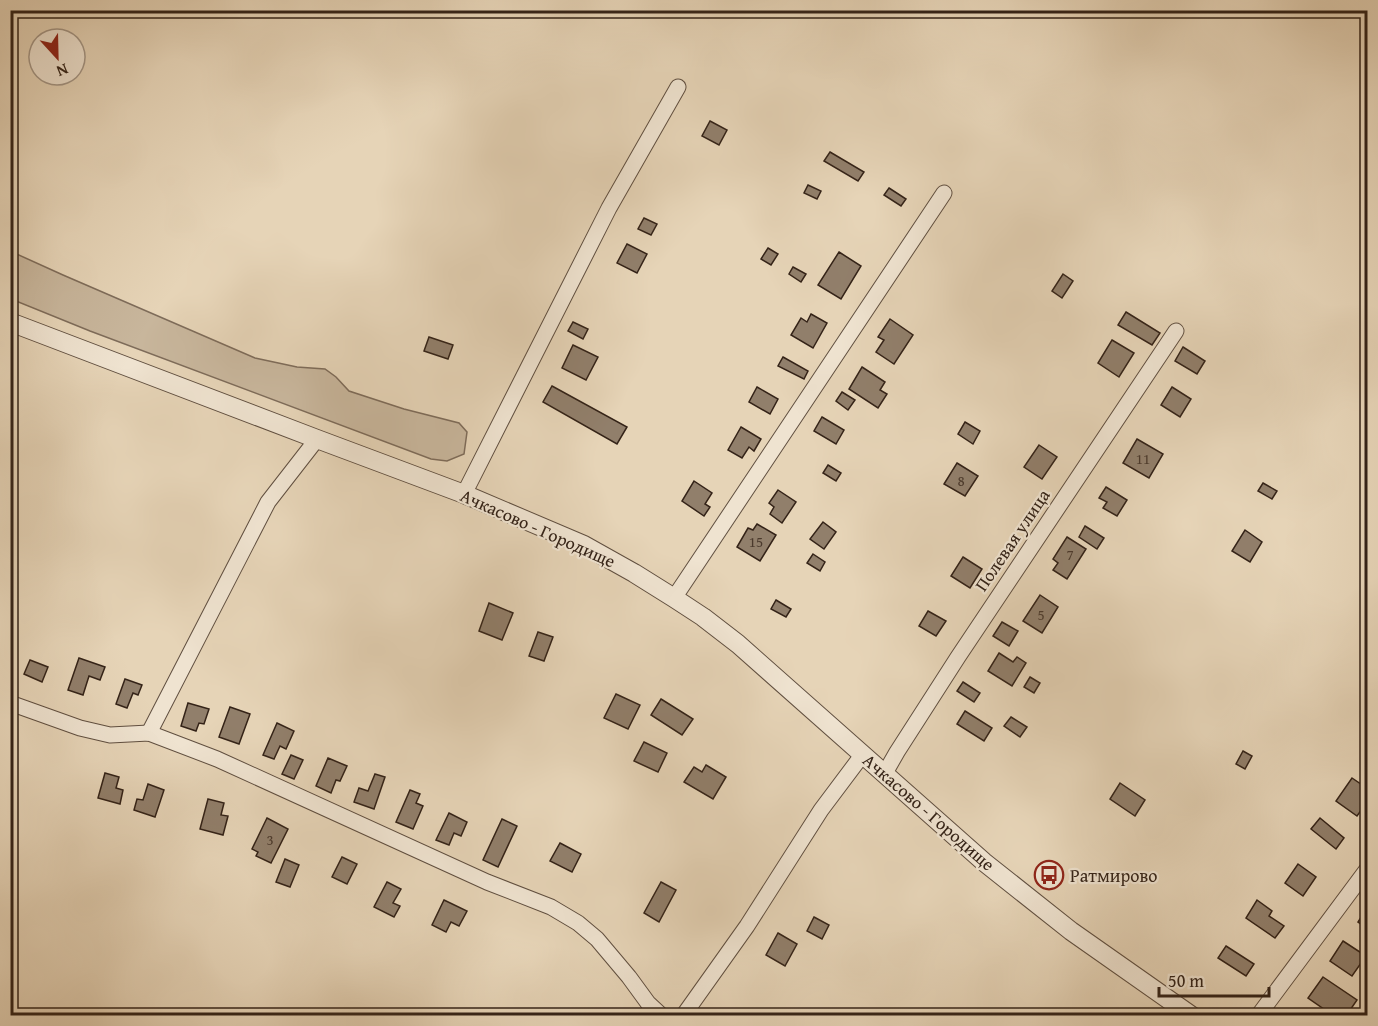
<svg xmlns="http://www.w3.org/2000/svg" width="1378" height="1026" viewBox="0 0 1378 1026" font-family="'Gentium Book Plus',serif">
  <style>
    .green { fill: #c8b69c; stroke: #7e6c5a; stroke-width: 1.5 }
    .building { fill: #917f6b; stroke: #342318; stroke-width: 1.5 }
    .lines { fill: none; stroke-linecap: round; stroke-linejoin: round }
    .minor-casing { stroke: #604f40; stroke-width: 17 }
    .tertiary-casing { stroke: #604f40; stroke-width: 20 }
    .minor { stroke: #efe3d0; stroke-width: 15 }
    .tertiary { stroke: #efe3d0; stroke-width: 18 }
    .labels { text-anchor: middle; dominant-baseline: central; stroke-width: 4.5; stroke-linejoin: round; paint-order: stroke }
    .number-label { font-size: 15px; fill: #4b3a2d }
    .street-label { font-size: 18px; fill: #342318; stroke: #efe3d0 }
    .poi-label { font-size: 18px; fill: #342318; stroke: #efe3d0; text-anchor: start }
  </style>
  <rect width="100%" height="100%" fill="#e6d4b7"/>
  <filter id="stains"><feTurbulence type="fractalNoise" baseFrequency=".00333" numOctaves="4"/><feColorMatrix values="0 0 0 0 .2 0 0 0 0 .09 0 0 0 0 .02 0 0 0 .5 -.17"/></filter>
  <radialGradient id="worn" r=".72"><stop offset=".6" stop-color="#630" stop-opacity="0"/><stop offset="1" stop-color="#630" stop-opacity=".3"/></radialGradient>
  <polygon class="green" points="10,251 63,275 255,358 297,367 325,369 336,377 349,391 404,409 459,423 467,432 464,454 447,461 431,459 90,331 11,299"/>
  <g class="building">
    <polygon points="710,121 727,130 719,145 702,136"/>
    <polygon points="830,152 864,172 858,181 824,161"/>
    <polygon points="808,185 821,191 817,199 804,193"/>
    <polygon points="889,188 906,199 901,206 884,195"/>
    <polygon points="644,218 657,224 651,235 638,229"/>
    <polygon points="627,244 647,254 637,273 617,263"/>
    <polygon points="768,248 778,254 771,265 761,259"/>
    <polygon points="839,252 861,266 841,299 818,285"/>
    <polygon points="793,267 806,274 801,282 789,274"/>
    <polygon points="1063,274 1073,281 1062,298 1052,291"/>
    <polygon points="1126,312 1160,333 1152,345 1118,325"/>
    <polygon points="811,314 827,323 813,348 791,335 801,318 807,322"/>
    <polygon points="890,319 913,335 894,364 876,352 884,340 878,337"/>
    <polygon points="573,322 588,329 583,339 568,331"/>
    <polygon points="429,337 453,345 448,359 424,351"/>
    <polygon points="1112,340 1134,353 1119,377 1098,363"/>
    <polygon points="573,345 598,357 586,380 562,368"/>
    <polygon points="1183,347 1205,361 1197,374 1175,361"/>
    <polygon points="783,357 808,371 804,379 778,366"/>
    <polygon points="862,367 885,382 880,390 887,394 878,408 849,389"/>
    <polygon points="552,386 627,427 617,444 543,402"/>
    <polygon points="757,387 778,399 770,414 749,402"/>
    <polygon points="1172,387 1191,399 1180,417 1161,405"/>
    <polygon points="842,392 855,400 848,410 836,401"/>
    <polygon points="822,417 844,430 836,444 814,431"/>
    <polygon points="965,422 980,431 973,444 958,434"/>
    <polygon points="741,427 761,439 754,451 749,447 742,458 728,450"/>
    <polygon points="1137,439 1163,454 1149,478 1123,463"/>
    <polygon points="1039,445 1057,457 1042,479 1024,467"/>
    <polygon points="957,463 978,476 965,496 944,484"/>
    <polygon points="828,465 841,473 836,481 823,473"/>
    <polygon points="694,481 712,493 705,504 710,507 704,516 682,501"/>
    <polygon points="1263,483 1277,491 1272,499 1258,491"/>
    <polygon points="1106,487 1127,500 1117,516 1103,508 1107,502 1099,498"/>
    <polygon points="778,490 796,502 782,523 770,514 774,507 769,503"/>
    <polygon points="823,522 836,532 824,549 810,539"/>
    <polygon points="757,524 776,535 760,561 737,547 748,528 753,530"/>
    <polygon points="1085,526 1104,538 1097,549 1079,537"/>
    <polygon points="1245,530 1262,542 1250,562 1232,551"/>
    <polygon points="1067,537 1086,549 1067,579 1053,570 1058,563 1053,559"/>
    <polygon points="813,554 825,562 820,571 807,563"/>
    <polygon points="963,557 982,569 970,588 951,576"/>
    <polygon points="1040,595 1058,607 1042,633 1023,621"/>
    <polygon points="776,600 791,609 786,617 771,609"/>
    <polygon points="489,603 513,613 502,640 479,631"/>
    <polygon points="928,611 946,621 936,636 919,626"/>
    <polygon points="1002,622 1018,631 1009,646 993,636"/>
    <polygon points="538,632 553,637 544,661 529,656"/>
    <polygon points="999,653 1013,662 1017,657 1026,663 1012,686 988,671"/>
    <polygon points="79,658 105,667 100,680 89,676 83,695 68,690"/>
    <polygon points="30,660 48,667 42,682 24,674"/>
    <polygon points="1030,677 1040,683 1034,693 1024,687"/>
    <polygon points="125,679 142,685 138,695 133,693 127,708 116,704"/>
    <polygon points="963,682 980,693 974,702 957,691"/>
    <polygon points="616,694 640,705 628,729 604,718"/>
    <polygon points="661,699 693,719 682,735 651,715"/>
    <polygon points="188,703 209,709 204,724 199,723 196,731 181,726"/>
    <polygon points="230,707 250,714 239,744 219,737"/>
    <polygon points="965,711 992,728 984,741 957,724"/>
    <polygon points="1011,717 1027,727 1020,737 1004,726"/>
    <polygon points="277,723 294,731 286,749 280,746 274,759 263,755"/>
    <polygon points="644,742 667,753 658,772 634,761"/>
    <polygon points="1243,751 1252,756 1245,769 1236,764"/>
    <polygon points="291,755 303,760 294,779 282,774"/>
    <polygon points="328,758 347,766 340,781 336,780 331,793 316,786"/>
    <polygon points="706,765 726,777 713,799 684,782 694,767 702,772"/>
    <polygon points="105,773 119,777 116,788 123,790 120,804 98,798"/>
    <polygon points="375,774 385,777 374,809 354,802 359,788 368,791"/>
    <polygon points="1352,778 1368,789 1368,801 1357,816 1336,801"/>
    <polygon points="1120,783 1145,800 1135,816 1110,799"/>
    <polygon points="148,784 164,790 155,817 134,810 137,799 143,800"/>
    <polygon points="410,790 420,794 416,803 423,806 413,829 396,822"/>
    <polygon points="208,799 224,803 221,815 228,816 223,835 200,829"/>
    <polygon points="449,813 467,822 461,836 454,833 449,845 436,840"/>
    <polygon points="267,818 288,829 271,863 256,856 258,852 252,849"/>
    <polygon points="1320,818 1344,838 1336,849 1311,829"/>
    <polygon points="502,819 517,826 498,867 483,860"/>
    <polygon points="560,843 581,854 572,872 550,861"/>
    <polygon points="342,857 357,864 347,884 332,877"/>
    <polygon points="285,859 299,865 290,887 276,882"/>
    <polygon points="1298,864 1316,877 1303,896 1285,883"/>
    <polygon points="387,882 401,889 393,903 400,906 394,917 374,907"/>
    <polygon points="661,882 676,890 659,922 644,913"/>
    <polygon points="444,900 467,911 459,926 451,922 446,932 432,925"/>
    <polygon points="1257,900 1272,911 1269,916 1284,926 1275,938 1246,918"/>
    <polygon points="1367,908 1368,909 1368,929 1358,922"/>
    <polygon points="814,917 829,925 822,939 807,931"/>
    <polygon points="778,933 797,944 785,966 766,955"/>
    <polygon points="1343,941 1366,956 1352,976 1330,961"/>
    <polygon points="1226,946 1254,964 1246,976 1218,958"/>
    <polygon points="1323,977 1357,1000 1346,1016 1334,1016 1308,998"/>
  </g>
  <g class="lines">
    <g class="minor-casing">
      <g id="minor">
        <polyline points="464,494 609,208 678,87"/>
        <polyline points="674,598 944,193"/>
        <polyline points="10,703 80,728 110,735 149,733 217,759 487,882 551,907 578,923 597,939 629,977 648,1003 662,1016"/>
        <polyline points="149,733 268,502 317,439"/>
        <polyline points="885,773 897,752 958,657 1176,331"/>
        <polyline points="683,1016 747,926 821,810 863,754"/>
        <polyline points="1258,1016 1368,868"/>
      </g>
    </g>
    <g class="tertiary-casing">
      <polyline id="tertiary" points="10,322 317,439 464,494 584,545 634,573 674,598 703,617 738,644 984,862 1071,931 1192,1016"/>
    </g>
    <use href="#minor" class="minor"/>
    <use href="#tertiary" class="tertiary"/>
  </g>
  <defs>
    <g id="bus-ring" transform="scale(1.5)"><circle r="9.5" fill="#efe3d0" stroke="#8f2418" stroke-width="1.5"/><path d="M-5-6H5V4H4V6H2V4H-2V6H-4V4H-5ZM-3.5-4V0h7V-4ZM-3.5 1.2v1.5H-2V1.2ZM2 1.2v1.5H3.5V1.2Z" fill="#8f2418"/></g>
  </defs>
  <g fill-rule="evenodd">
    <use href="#bus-ring" x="1049" y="875"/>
  </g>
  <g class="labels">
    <g class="number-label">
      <text x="1143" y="458">11</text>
      <text x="961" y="480">8</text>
      <text x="756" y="541">15</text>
      <text x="1070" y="554">7</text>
      <text x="1041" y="614">5</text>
      <text x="270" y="839">3</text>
    </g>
    <g class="street-label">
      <text transform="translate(538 528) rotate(24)">Ачкасово - Городище</text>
      <text transform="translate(1012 540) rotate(-56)">Полевая улица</text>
      <text transform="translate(929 812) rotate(41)">Ачкасово - Городище</text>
    </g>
    <g class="poi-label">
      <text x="1070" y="875">Ратмирово</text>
    </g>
  </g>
  <rect width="1378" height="1026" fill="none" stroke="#e6d4b7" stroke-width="36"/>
  <rect x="12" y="12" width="1354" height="1002" fill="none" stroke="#342318" stroke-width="3"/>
  <rect x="18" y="18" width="1342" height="990" fill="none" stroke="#342318" stroke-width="1.5"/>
  <g transform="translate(57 57) rotate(158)"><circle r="28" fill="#efe3d0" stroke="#a49686" stroke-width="1.5"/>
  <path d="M0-4.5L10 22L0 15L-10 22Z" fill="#8f2418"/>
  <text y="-9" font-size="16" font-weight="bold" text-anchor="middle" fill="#342318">N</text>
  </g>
  <path d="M1159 987v9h110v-9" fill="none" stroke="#342318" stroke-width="3"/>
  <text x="1168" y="987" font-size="18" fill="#342318" stroke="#efe3d0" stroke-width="4.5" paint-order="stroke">50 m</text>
  <rect width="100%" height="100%" filter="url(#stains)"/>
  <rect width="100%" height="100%" fill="url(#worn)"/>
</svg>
